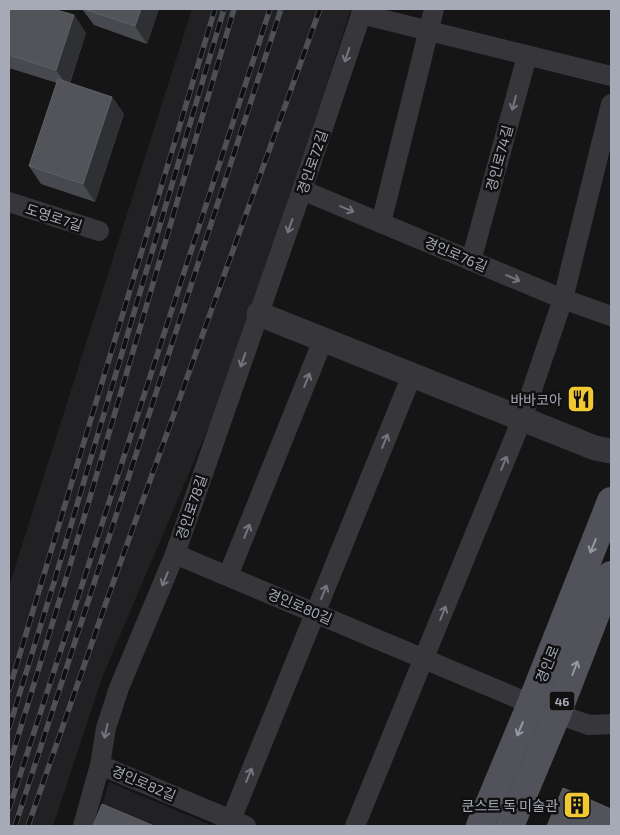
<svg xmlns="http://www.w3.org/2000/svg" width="620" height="835" viewBox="0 0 620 835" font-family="'Exo 2','Noto Sans KR',sans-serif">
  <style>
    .built { fill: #212123 }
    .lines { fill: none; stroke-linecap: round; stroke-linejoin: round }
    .minor { stroke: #36363b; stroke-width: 20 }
    .tertiary { stroke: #36363b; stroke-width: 25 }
    .primary { stroke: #52535a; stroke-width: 28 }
    .rail-casing { stroke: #4f5056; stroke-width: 5.5 }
    .rail { stroke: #101011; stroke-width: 4; stroke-dasharray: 11; stroke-linecap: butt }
    .wall { fill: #48494e }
    .shaded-wall { fill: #2f3033 }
    .building { fill: #525459; stroke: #5f6168 }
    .oneway { stroke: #74767f }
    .oneway2 { stroke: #9599a4 }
    .labels { text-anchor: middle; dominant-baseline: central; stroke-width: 5; stroke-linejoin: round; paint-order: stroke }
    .shield { fill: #101011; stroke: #797c85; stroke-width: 1 }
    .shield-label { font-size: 12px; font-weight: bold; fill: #a6aab7 }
    .street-label { font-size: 14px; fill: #a6aab7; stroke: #101011 }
    .poi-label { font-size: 14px; fill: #a6aab7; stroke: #101011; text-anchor: end }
  </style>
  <rect width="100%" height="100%" fill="#151516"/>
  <g class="built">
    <polygon points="192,9 351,9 239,355 102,678 53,826 9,826 9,586"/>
    <polygon points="109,782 213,826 96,826"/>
  </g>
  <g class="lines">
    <g class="minor">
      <polyline points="361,14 611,76"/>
      <polyline points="302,190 563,299 611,316"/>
      <polyline points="9,202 99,231"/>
      <polyline points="381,223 434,9"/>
      <polyline points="471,261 527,56"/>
      <polyline points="175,554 531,704"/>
      <polyline points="228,576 323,340"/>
      <polyline points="557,714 589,725 611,724"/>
      <polyline points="100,765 246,826"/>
      <polyline points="231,820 412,375"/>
      <polyline points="83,826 100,765 106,728 119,688 175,554 302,190 363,9"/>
      <polyline points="355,826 522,419 563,299 611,104"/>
    </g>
    <polyline class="tertiary" points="259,314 595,448 611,451"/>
    <g class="primary">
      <polyline points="480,826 531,704 611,501"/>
      <polyline points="510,826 557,714 611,575"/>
    </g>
    <g class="rail-casing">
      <g id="rail">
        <polyline points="9,690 215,9"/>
        <polyline points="9,728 55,579 224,9"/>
        <polyline points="9,766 65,582 234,9"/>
        <polyline points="9,809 270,9"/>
        <polyline points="15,826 281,9"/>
        <polyline points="28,826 108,597 320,9"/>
      </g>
    </g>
    <use href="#rail" class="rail"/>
  </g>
  <g class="wall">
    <polygon points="9,9 74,15 86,33 70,83 112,97 124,114 95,202 41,184 29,166 57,83 9,68"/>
    <polygon points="82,9 159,9 147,44 94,25"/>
  </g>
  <g class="shaded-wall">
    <polygon points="141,9 159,9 147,44 135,26"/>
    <polygon points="74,15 86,33 68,87 56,70"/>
    <polygon points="112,97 124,114 95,202 83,184"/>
  </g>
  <g class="building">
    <polygon points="9,9 53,9 74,15 56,70 9,55"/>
    <polygon points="84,9 141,9 135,26"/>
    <polygon points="58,79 112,97 83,184 29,166"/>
    <polygon points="563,788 611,809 611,826 547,826"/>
    <polygon points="102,804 154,826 93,826"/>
  </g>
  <defs><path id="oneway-shaft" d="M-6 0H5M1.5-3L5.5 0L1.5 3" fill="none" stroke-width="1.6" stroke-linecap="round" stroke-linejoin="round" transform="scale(1.25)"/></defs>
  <g class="oneway">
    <use href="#oneway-shaft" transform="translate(347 55) rotate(108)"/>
    <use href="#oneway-shaft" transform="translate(514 103) rotate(105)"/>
    <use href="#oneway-shaft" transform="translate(347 209) rotate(23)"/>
    <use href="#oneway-shaft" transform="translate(290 226) rotate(109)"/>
    <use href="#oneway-shaft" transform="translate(513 278) rotate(23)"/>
    <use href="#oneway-shaft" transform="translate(243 360) rotate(109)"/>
    <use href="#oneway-shaft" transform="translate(307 380) rotate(-68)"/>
    <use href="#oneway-shaft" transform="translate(385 441) rotate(-68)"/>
    <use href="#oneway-shaft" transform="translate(504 463) rotate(-68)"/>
    <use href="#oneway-shaft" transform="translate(247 531) rotate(-68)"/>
    <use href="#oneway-shaft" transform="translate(165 579) rotate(113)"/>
    <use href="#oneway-shaft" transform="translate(324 592) rotate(-68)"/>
    <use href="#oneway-shaft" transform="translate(443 613) rotate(-68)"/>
    <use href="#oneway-shaft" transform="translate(106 731) rotate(102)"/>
    <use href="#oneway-shaft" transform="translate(249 775) rotate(-68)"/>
  </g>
  <g class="oneway2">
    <use href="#oneway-shaft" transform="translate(593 546) rotate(112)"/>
    <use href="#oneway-shaft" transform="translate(575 668) rotate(-69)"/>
    <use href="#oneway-shaft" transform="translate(520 729) rotate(113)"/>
  </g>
  <defs>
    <g id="restaurant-square" transform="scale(1.4375)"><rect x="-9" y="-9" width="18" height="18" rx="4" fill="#f1c732" stroke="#101011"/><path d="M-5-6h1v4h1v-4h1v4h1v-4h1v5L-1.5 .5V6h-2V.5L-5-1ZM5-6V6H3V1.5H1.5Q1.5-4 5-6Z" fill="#111"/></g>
    <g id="building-square" transform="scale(1.4375)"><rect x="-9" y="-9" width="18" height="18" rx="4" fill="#f1c732" stroke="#101011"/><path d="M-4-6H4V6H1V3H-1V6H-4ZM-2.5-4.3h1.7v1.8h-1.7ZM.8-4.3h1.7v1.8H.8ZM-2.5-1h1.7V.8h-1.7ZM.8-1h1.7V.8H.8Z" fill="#111"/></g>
  </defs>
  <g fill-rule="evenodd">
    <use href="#restaurant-square" x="581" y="399"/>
    <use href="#building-square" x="577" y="805"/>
  </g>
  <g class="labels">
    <rect class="shield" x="549.5" y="691.5" width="25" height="19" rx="4"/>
    <g class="shield-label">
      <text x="562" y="701">46</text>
    </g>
    <g class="street-label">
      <text transform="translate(499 158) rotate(-75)">경인로74길</text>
      <text transform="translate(312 162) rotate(-71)">경인로72길</text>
      <text transform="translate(54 217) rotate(18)">도영로7길</text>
      <text transform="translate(456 254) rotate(23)">경인로76길</text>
      <text transform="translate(191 507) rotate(-71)">경인로78길</text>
      <text transform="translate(300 606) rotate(23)">경인로80길</text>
      <text transform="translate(547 664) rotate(-68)">경인로</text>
      <text transform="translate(144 783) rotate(23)">경인로82길</text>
    </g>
    <g class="poi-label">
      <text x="562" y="399">바바코아</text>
      <text x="558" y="805">쿤스트 독 미술관</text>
    </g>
  </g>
  <rect width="620" height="835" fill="none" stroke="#a6aab7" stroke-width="20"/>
</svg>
